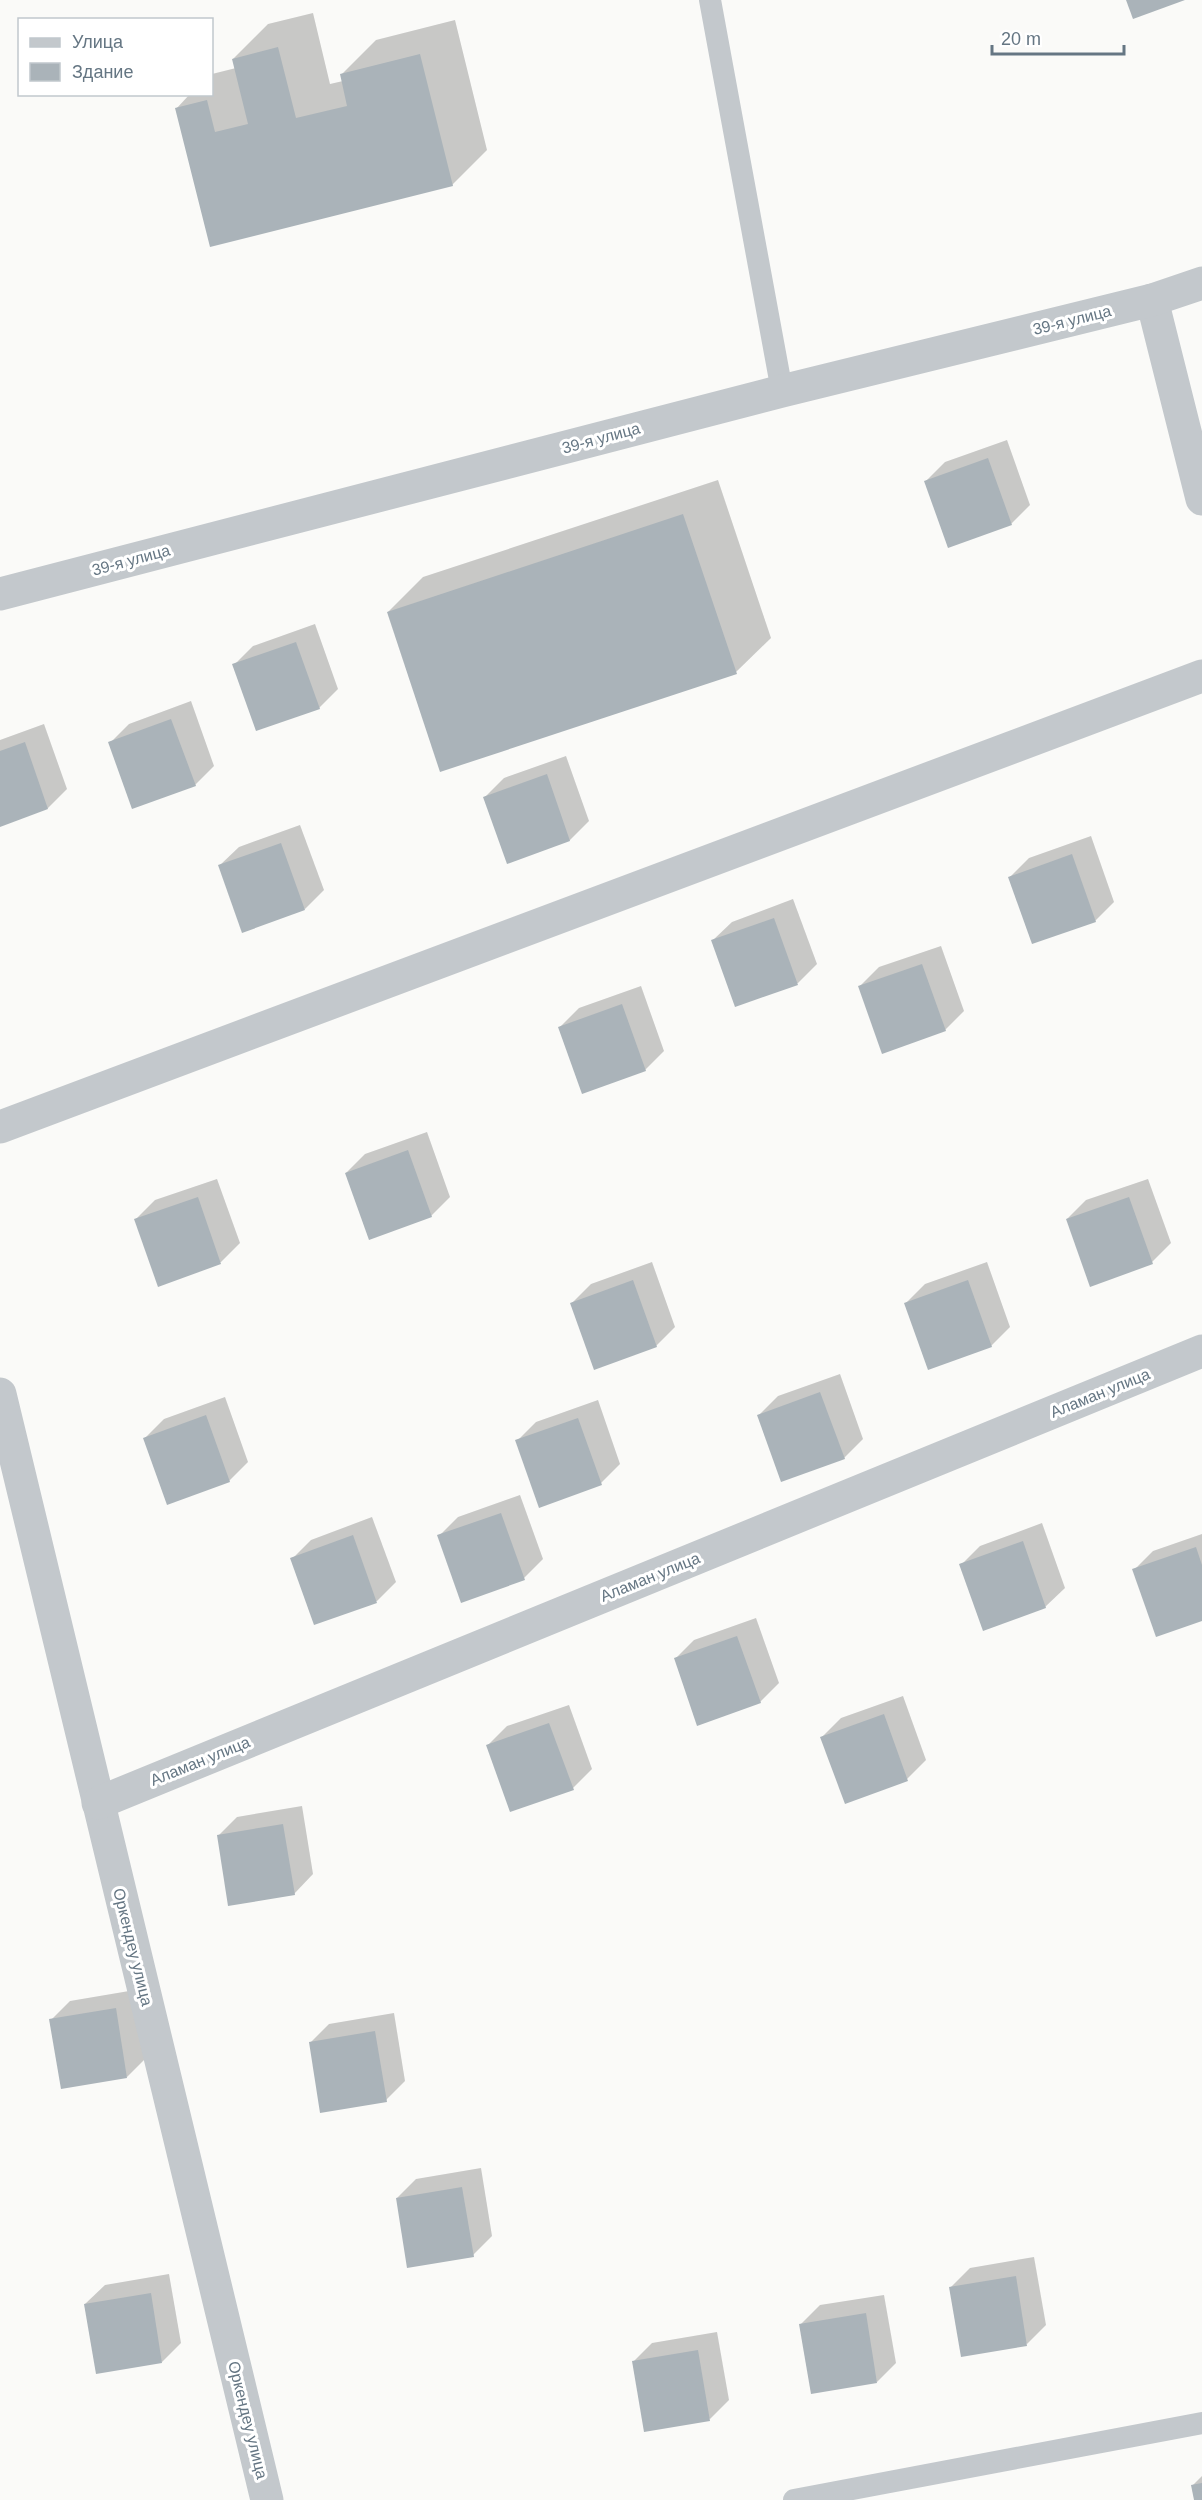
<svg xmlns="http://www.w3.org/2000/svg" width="1202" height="2500" viewBox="0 0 1202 2500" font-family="Helvetica,sans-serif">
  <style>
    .shadow { fill: #0003 }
    .building { fill: #aab3b9 }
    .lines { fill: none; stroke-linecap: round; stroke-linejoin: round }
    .service { stroke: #c3c8cc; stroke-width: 22 }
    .minor { stroke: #c3c8cc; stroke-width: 33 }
    .labels { text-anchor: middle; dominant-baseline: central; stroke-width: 6; stroke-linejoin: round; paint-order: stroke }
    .street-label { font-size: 16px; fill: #657683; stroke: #fff }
  </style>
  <rect width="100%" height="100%" fill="#fafaf8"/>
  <g class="shadow">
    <polygon points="313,13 330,84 343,81 341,75 376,40 455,20 487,150 452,185 211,245 176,109 190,94 212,94 212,74 236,68 233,59 268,24"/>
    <polygon points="1007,440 1030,505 1011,524 926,481 945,462"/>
    <polygon points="718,480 771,638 736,672 388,612 423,577"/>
    <polygon points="315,624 338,689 319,708 234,665 253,646"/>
    <polygon points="191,701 214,766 195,785 110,743 129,724"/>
    <polygon points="44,724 67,789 48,808 0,825 0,740"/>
    <polygon points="566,756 589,821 570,840 508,862 485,797 504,778"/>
    <polygon points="300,825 324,890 305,909 219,866 239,847"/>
    <polygon points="1091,836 1114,902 1095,921 1010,877 1029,858"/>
    <polygon points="793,899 817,964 798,983 736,1005 712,941 732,922"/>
    <polygon points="941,946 964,1011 945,1030 860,986 879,967"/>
    <polygon points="641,986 664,1051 645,1070 560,1027 579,1008"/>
    <polygon points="427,1132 450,1197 431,1216 346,1173 365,1154"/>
    <polygon points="217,1179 240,1243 221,1262 159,1285 136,1219 155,1200"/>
    <polygon points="1148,1179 1171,1243 1152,1262 1091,1285 1067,1219 1086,1200"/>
    <polygon points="652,1262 675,1327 656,1346 572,1303 591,1284"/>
    <polygon points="987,1262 1010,1327 991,1346 906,1303 925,1284"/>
    <polygon points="840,1374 863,1439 844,1458 759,1415 778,1396"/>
    <polygon points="225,1397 248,1462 229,1481 145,1438 164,1419"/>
    <polygon points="598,1400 620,1464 601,1483 517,1441 536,1422"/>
    <polygon points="520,1495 543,1559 524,1578 439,1536 458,1517"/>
    <polygon points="372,1517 396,1582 377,1601 315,1623 292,1559 311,1540"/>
    <polygon points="1042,1523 1065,1588 1045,1607 961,1565 980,1546"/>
    <polygon points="1202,1534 1202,1619 1134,1570 1153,1551"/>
    <polygon points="756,1618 779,1683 760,1702 675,1659 694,1640"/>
    <polygon points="903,1696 926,1760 907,1779 822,1737 841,1718"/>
    <polygon points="569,1705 592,1769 573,1788 488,1745 507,1726"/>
    <polygon points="302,1806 313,1874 294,1894 218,1836 237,1817"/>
    <polygon points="135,1990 146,2058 127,2077 51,2020 70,2001"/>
    <polygon points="394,2013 405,2081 386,2100 310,2043 329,2024"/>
    <polygon points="481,2168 492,2236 473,2255 397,2198 416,2179"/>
    <polygon points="1034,2257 1046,2325 1027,2344 951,2287 970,2268"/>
    <polygon points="169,2274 181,2343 162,2362 85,2304 105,2285"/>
    <polygon points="884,2295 896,2363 877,2382 801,2324 820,2305"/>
    <polygon points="717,2332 729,2400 710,2419 633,2362 652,2343"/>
    <polygon points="1202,2476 1202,2500 1195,2500 1193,2485"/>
  </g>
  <g class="building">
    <polygon points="1126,0 1185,0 1133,19"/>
    <polygon points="278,47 296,118 347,106 340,74 420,54 453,186 210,247 175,108 207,100 215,132 248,124 232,59"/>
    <polygon points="988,458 1012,525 948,548 924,481"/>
    <polygon points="683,514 737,674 440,772 387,612"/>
    <polygon points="296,642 320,709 256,731 232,664"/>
    <polygon points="171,719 196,786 132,809 108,742"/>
    <polygon points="25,742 48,809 0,827 0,751"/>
    <polygon points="547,774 570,841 507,864 483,797"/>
    <polygon points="281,843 305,910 242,933 218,865"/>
    <polygon points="1072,854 1096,922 1032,944 1008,877"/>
    <polygon points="774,918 798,985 735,1007 711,940"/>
    <polygon points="922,964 946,1031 882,1054 858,986"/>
    <polygon points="622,1004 646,1071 582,1094 558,1027"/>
    <polygon points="408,1150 432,1217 369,1240 345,1173"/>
    <polygon points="198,1197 221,1264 158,1287 134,1219"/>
    <polygon points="1129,1197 1153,1264 1090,1287 1066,1219"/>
    <polygon points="633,1280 657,1347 594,1370 570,1303"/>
    <polygon points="968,1280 992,1347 928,1370 904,1303"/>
    <polygon points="820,1392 845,1459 781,1482 757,1415"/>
    <polygon points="206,1415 230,1482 167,1505 143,1438"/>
    <polygon points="578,1418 602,1485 539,1508 515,1440"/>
    <polygon points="501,1513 525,1580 461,1603 437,1535"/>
    <polygon points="353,1535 377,1603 314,1625 290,1558"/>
    <polygon points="1023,1541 1046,1608 983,1631 959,1564"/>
    <polygon points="1196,1547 1202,1565 1202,1621 1156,1637 1132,1569"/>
    <polygon points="737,1636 761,1703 697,1726 674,1658"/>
    <polygon points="884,1714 908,1781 845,1804 820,1737"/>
    <polygon points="549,1723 574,1790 510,1812 486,1745"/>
    <polygon points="283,1824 295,1895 228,1906 217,1835"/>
    <polygon points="116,2008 127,2078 61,2089 49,2019"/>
    <polygon points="375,2031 387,2102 320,2113 309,2042"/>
    <polygon points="462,2187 474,2257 407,2268 396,2198"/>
    <polygon points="1016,2276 1027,2346 961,2357 949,2287"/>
    <polygon points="151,2293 162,2363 96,2374 84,2304"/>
    <polygon points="866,2313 877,2383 811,2394 799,2324"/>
    <polygon points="698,2350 710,2421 644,2432 632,2361"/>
    <polygon points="1202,2483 1202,2500 1194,2500 1191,2485"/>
  </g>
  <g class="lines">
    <g class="service">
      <polyline points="710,0 782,391"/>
      <polyline points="794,2500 1202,2423"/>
    </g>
    <g class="minor">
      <polyline points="1152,300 1202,499"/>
      <polyline points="0,594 782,391 1152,300 1202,283"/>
      <polyline points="0,1127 1202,676"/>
      <polyline points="0,1394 267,2500"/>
      <polyline points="98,1803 1202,1351"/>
    </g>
  </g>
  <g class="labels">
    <g class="street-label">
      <text transform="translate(1072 320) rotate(-14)">39-я улица</text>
      <text transform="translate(601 438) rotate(-15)">39-я улица</text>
      <text transform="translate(131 560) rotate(-15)">39-я улица</text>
      <text transform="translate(1100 1393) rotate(-22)">Аламан улица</text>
      <text transform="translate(650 1577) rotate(-22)">Аламан улица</text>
      <text transform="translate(200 1761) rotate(-22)">Аламан улица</text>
      <text transform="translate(133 1947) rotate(76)">Оркендеу улица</text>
      <text transform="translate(248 2420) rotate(76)">Оркендеу улица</text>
    </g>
  </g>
  <rect x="18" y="18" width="195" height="78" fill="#ffffff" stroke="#c1c8cd" stroke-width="1.5"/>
  <rect x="30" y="38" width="30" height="9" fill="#c3c8cc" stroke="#c1c8cd" stroke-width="1.5"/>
  <text x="72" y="48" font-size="18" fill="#657683">Улица</text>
  <rect x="30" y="63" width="30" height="18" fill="#aab3b9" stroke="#c1c8cd" stroke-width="1.5"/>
  <text x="72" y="78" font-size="18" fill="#657683">Здание</text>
  <path d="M992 45v9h132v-9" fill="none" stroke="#657683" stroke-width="3"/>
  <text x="1001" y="45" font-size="18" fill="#657683" stroke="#ffffff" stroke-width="4.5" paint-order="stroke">20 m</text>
</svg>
